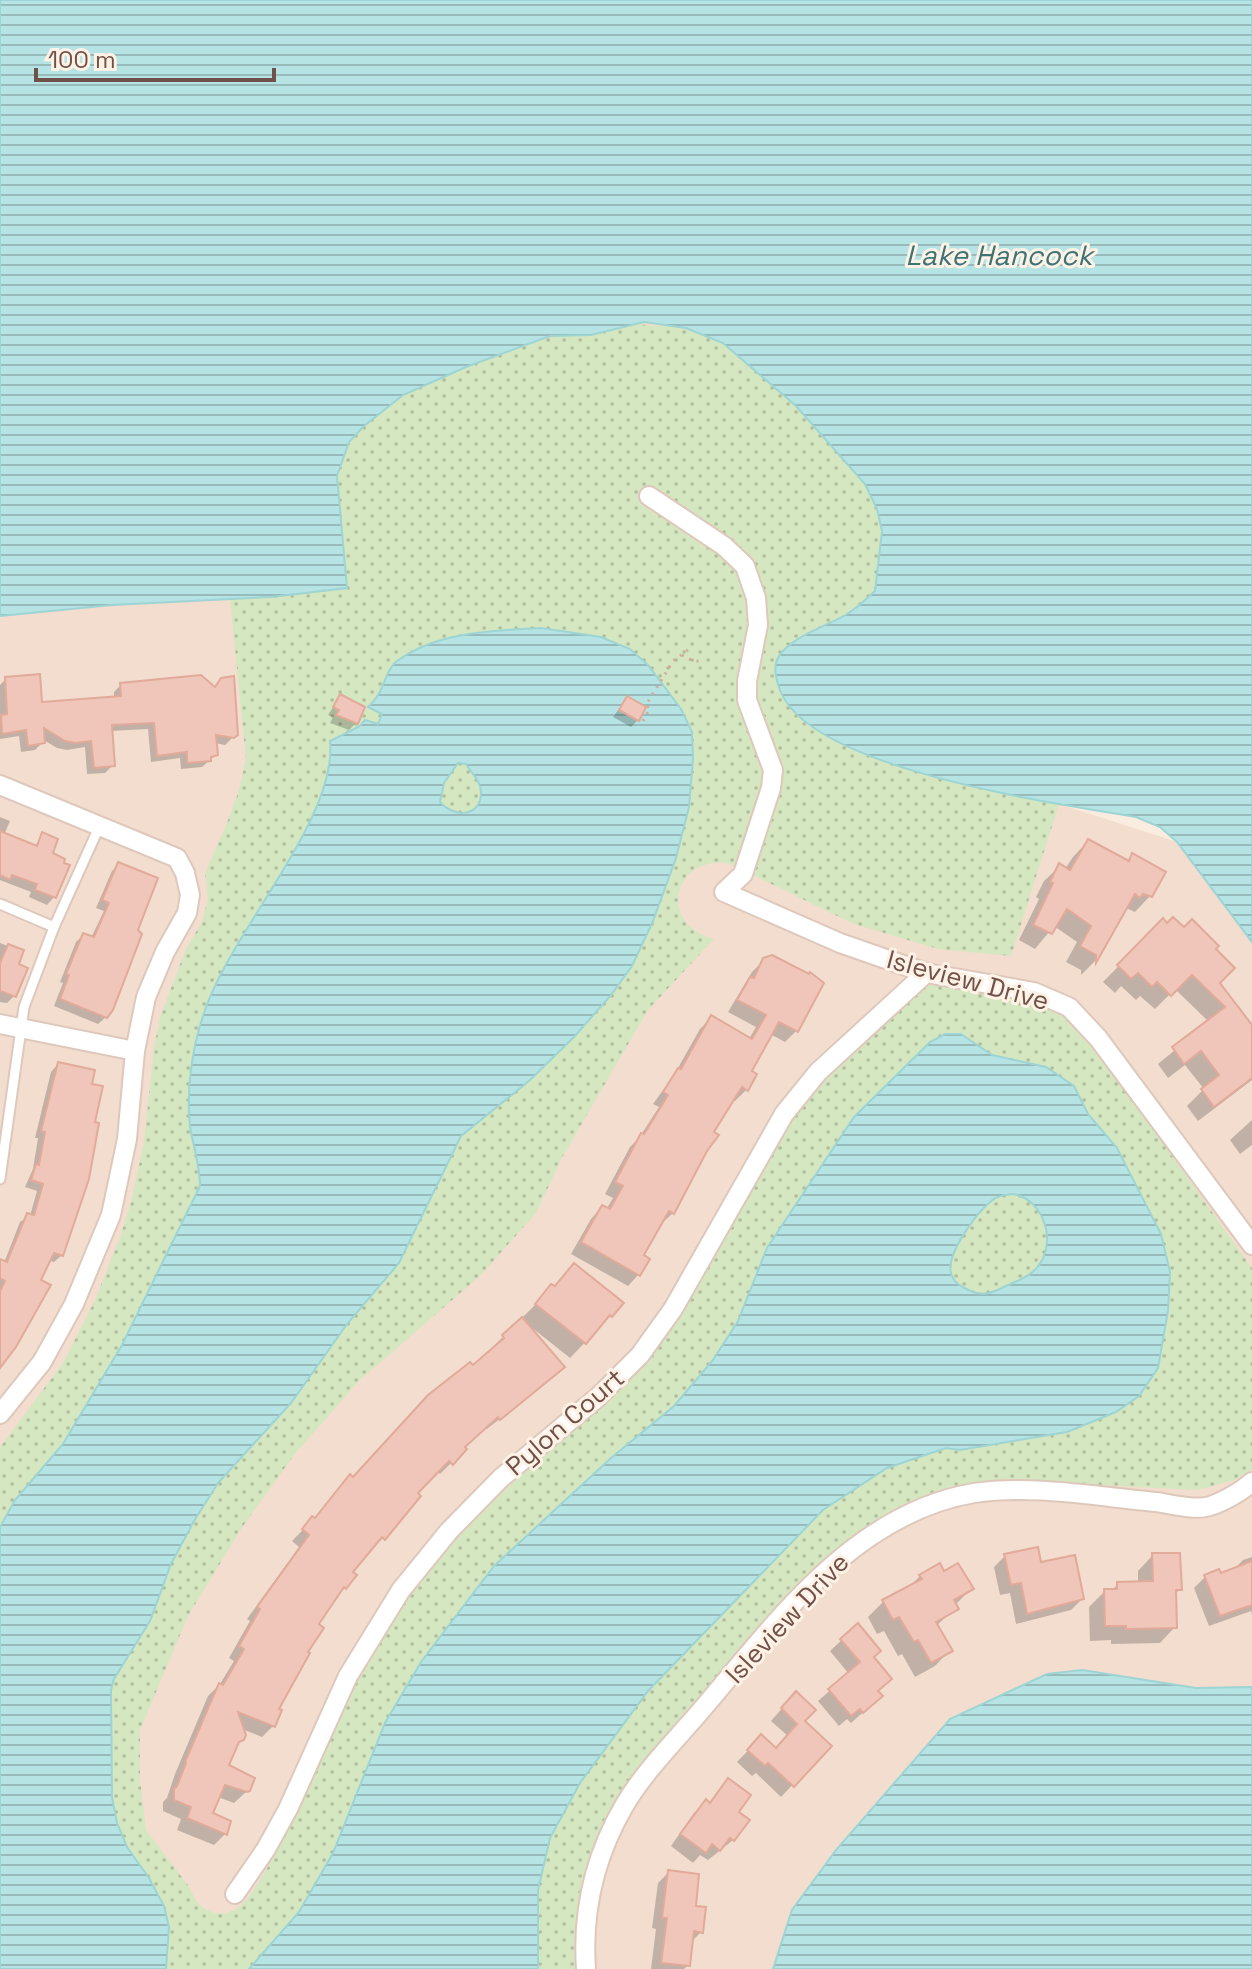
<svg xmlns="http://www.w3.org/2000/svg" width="1252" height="1969" viewBox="0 0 1252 1969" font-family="'Space Grotesk',sans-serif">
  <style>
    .residential { fill: #f2ddcf }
    .park { fill: url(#park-dots) }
    .water { fill: url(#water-rules); stroke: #9dd4d4; stroke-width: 2; fill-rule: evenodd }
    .shadow { fill: #0003 }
    .building { fill: #efc6b9; stroke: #e1aa9a; stroke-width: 2 }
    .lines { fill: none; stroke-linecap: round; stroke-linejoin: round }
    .lane-casing { stroke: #dec8bc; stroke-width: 13 }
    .street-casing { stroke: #dec8bc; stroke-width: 22 }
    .path { stroke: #d3aa9d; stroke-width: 3; stroke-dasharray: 2 6; stroke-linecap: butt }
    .lane { stroke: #fff; stroke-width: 9 }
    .street { stroke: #fff; stroke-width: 18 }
    .labels { text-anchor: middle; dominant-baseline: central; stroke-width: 6; stroke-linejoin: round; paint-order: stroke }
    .street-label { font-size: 26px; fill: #705149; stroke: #fef1e5 }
    .water-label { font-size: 28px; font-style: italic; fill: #3e7476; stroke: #fef1e5 }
  </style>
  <defs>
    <pattern id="park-dots" width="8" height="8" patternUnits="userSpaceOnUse" patternTransform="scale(2)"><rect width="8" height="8" fill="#d5e7c0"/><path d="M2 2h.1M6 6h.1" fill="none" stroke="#b1be9e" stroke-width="1.8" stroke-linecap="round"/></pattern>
    <pattern id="water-rules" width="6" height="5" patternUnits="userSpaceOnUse" patternTransform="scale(2)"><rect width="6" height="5" fill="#b6e3e3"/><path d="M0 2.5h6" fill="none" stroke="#98baba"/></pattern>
  </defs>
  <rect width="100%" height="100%" fill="#fbece0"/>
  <polygon class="residential" points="644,322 686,328 934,777 1059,804 1177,842 1252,942 1252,1687 1196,1688 1081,1670 1047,1674 773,1969 0,1969 0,616 112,605 271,597 550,336"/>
  <path class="park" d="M 635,324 L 686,328 L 723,343 L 796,406 L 865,484 L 877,509 L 882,531 L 875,591 L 849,613 L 793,642 L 807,725 L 861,753 L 934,777 L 1059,804 L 1011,956 L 938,949 L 854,924 L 728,863 C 673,856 657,924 714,939 L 648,1010 L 563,1156 L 536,1213 L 481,1275 L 359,1381 L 294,1455 L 241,1529 L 188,1616 L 140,1730 L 140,1780 L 146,1830 L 190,1888 C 199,1915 227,1923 246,1900 C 256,1888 265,1872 273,1858 C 296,1818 311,1776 329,1734 C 355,1675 390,1615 432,1565 C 474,1514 525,1472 575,1429 C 601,1405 629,1383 651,1356 C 710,1281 741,1188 797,1112 C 834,1062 884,1022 930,981 L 949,983 L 1058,1006 L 1098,1052 L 1252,1268 L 1252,1469 L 1235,1480 L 1198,1490 L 1036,1482 L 886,1518 L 856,1536 L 803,1587 L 688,1715 L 586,1878 L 579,1909 L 577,1969 L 0,1969 L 0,1447 L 63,1363 L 95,1300 L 121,1234 L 131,1202 L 144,1142 L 154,1047 L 160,1017 L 186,949 L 202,922 L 208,898 L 205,873 L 227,823 L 239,790 L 246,759 L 230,599 L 302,593 L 341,523 L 337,476 L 349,442 L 364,426 L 403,395 L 466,367 L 550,336 L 591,335 Z"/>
  <g class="water">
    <path d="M 0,0 L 1252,0 L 1252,942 L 1177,842 L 1160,827 L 1136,817 C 1058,804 809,769 780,690 C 777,682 773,669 777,660 C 786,638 828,626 847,614 C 857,608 866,599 875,591 L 882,531 L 877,509 L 865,484 L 796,406 L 723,343 L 686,328 L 644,322 L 591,335 L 550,336 L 466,367 L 403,395 L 364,426 L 349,442 L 337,476 L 347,588 L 271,597 L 112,605 L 0,616 Z"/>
    <path d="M 541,628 L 601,637 L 630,649 L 648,665 L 681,709 L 692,732 L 693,758 L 689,807 L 676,858 L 653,921 L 632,966 L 611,995 L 574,1037 L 529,1081 L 461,1136 L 399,1263 L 347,1324 L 291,1403 L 218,1483 L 194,1521 L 171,1564 L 150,1621 L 114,1679 L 111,1690 L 112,1797 L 117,1823 L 127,1847 L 149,1878 L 164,1906 L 169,1927 L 166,1969 L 0,1969 L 0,1527 L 15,1500 L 63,1444 L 122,1345 L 200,1186 C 200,1165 193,1146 190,1126 C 186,1091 192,1049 203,1016 C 228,934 338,820 330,741 L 360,726 L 365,720 L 378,724 L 382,714 L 368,707 C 385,693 384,671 397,661 C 438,631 493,631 541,628 ZM 458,763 L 466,764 C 471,773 481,781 481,792 C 482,816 455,819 440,802 L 444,783 Z"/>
    <path d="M 945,1034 L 961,1034 L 992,1055 L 1046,1067 L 1074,1086 L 1088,1114 L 1117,1148 L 1161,1234 L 1170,1272 L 1168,1311 L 1158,1368 L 1139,1396 L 1116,1412 L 1067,1432 L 960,1450 L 946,1448 L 887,1468 L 823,1510 L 648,1691 L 580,1783 L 550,1838 L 538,1890 L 538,1969 L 249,1969 L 299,1912 L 333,1853 L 385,1723 L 421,1662 L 494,1566 L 611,1458 L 674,1406 L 713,1360 L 738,1321 L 767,1248 L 854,1117 L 930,1042 ZM 1013,1194 C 1042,1199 1056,1237 1041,1262 C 1034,1275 1019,1280 1006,1286 C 994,1292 984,1297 971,1291 C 964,1288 955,1284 952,1276 C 943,1257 976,1214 990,1202 C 996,1196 1004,1195 1013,1194 Z"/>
    <polygon points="1082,1670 1196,1688 1252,1687 1252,1969 773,1969 792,1910 836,1850 950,1719 1047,1674"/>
  </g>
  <g class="shadow">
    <polygon points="6,679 40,704 114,699 114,692 121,685 214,688 222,680 236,734 225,745 215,743 216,755 202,767 181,769 180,758 151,762 148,729 110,731 112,766 105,773 87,774 85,747 67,750 57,748 42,739 43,742 35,750 21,752 19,736 0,739 0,685"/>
    <polygon points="340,697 356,723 349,730 330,723 333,717 328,715"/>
    <polygon points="627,698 638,720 631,727 613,717"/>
    <polygon points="0,817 10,821 4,835 34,847 43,835 50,854 54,897 47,905 29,897 31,892 0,880"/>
    <polygon points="1088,841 1126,862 1132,855 1150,896 1135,912 1126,908 1124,911 1094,962 1081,975 1081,970 1066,962 1077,942 1054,926 1035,949 1019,940 1039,899 1036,897 1044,881 1060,866 1065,869 1073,857"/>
    <polygon points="119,864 106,1017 98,1024 54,1006 63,983 60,982 76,942 83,935 91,938 104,911 96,908 112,871"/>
    <polygon points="1163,921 1213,949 1217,983 1252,1029 1252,1080 1198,1121 1187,1106 1204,1089 1185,1065 1168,1078 1158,1064 1209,1022 1175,989 1155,1009 1140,996 1136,1000 1121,986 1115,993 1103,982"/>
    <polygon points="0,943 21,951 16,965 14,996 7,1003 0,1002"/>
    <polygon points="764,960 796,1031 785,1042 770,1034 749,1072 746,1090 735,1101 732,1099 711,1133 706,1150 673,1213 661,1224 642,1256 639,1274 628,1286 571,1254 591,1219 602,1207 606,1210 613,1198 605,1194 630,1147 639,1138 659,1107 653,1104 674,1075 700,1029 711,1018 749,1039 756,1027 728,1012 752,972"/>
    <polygon points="58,1064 62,1255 54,1262 48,1260 0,1362 0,1264 4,1263 20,1222 30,1216 37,1191 25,1187 33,1169 38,1138 35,1138 51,1072"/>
    <polygon points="1252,1120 1252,1145 1240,1154 1230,1140"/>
    <polygon points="574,1266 611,1315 570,1358 531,1327 551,1378 487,1429 485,1427 463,1448 465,1449 440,1474 437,1471 415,1493 383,1538 372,1549 370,1548 350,1572 345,1588 333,1599 316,1625 276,1710 273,1726 262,1737 242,1729 226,1766 248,1790 234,1803 218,1797 210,1814 225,1834 214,1845 177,1830 181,1819 163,1811 163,1802 167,1798 175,1774 208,1696 220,1684 234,1661 229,1658 250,1621 247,1619 299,1547 292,1541 353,1479 493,1350 492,1348"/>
    <polygon points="1153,1555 1180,1589 1174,1595 1175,1627 1160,1643 1111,1644 1111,1640 1090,1641 1089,1607 1105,1591 1111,1591 1118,1584 1138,1583 1138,1571"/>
    <polygon points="1005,1556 1039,1565 1082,1599 1071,1610 1016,1624 1010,1593 1000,1595 994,1567"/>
    <polygon points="1252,1557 1252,1615 1251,1611 1209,1626 1194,1588 1206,1576 1220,1575 1233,1570 1243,1560"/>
    <polygon points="943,1573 971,1589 955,1605 956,1608 936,1626 950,1650 935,1666 915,1677 902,1654 898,1656 884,1631 877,1634 868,1617 883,1602 908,1588 920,1576"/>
    <polygon points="857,1626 871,1657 876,1692 869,1707 851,1723 847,1719 839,1726 818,1701 849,1674 830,1651"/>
    <polygon points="785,1705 829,1746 781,1797 756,1773 752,1776 737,1762 761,1737 775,1750 788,1736 771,1721"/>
    <polygon points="728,1781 736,1812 733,1840 708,1860 700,1855 693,1863 671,1846 694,1813 706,1802 708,1804"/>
    <polygon points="669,1872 693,1907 701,1932 691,1942 688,1965 684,1969 651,1969 656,1929 652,1928 658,1883"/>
  </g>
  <g class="building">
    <polygon points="40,674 42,702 121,696 120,683 201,675 215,687 221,678 234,676 238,735 234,738 216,735 218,755 211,757 211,761 187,763 187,752 157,756 154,723 112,725 115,766 94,768 91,741 75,743 65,741 44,728 45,743 28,746 26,730 2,734 1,715 7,714 5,677"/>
    <polygon points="340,694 365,707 358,724 336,715 339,710 333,707"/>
    <polygon points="627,696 646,707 639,721 619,710"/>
    <polygon points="0,831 37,846 42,832 58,839 53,853 65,859 64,863 70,865 56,898 35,890 37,884 12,875 10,880 0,875"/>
    <polygon points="1088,839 1129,861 1132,853 1166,872 1152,897 1143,894 1140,898 1135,894 1096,963 1096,955 1080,946 1091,926 1067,909 1052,934 1033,925 1053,883 1050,882 1059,863 1070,870"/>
    <polygon points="118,862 158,878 138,930 142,934 113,1010 107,1018 60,999 69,975 66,974 83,933 94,937 109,903 102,900"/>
    <polygon points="1173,917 1184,927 1192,919 1219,946 1216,949 1235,968 1220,983 1252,1025 1252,1078 1214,1107 1201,1089 1219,1075 1201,1051 1184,1064 1172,1047 1225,1007 1192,975 1171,996 1157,982 1152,987 1138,973 1131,979 1117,965 1163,918 1167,923"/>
    <polygon points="8,944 24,950 19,964 28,968 16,997 0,991 0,963"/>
    <polygon points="772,955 809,974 810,972 824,983 798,1032 779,1022 752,1071 757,1074 748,1091 742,1087 714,1132 719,1135 707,1151 674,1214 669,1211 644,1255 650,1259 640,1276 581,1242 602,1205 610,1209 623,1186 615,1182 641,1133 644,1134 668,1095 663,1092 678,1068 681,1069 711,1015 752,1039 766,1015 737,1000 750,977 754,978 763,958"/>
    <polygon points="58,1062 95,1070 92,1084 103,1086 95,1122 99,1123 89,1179 63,1256 54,1253 41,1280 51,1285 16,1347 0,1368 0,1291 5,1281 0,1278 0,1259 7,1262 27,1213 34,1215 43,1184 31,1180 36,1164 39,1165 45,1132 41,1131"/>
    <polygon points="574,1263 624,1303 612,1317 610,1315 586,1344 535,1304 551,1284 555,1286"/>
    <polygon points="522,1317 565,1367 500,1420 498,1417 465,1447 467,1449 453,1465 449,1461 418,1493 421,1496 398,1524 385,1540 382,1537 353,1572 357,1575 346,1589 344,1587 319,1624 324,1628 308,1652 310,1653 279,1709 282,1710 275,1727 238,1712 246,1735 244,1740 239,1742 229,1765 255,1778 250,1791 247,1792 225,1785 213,1813 231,1821 227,1835 187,1818 191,1807 174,1800 174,1789 177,1786 186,1763 185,1762 219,1683 223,1685 244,1649 239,1646 260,1609 257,1607 309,1535 302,1529 312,1516 315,1518 350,1474 353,1477 428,1395 470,1362 473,1365 504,1338 502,1335"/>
    <polygon points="1038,1547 1041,1562 1075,1555 1084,1599 1027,1614 1021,1583 1011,1585 1004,1554"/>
    <polygon points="1152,1553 1180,1553 1182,1590 1176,1590 1177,1628 1126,1629 1126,1626 1105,1626 1104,1589 1117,1589 1117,1582 1153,1581"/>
    <polygon points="1252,1561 1252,1605 1220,1616 1204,1575 1219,1569 1221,1573"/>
    <polygon points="940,1563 944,1571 958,1563 974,1589 954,1600 959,1609 936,1622 953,1651 931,1663 918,1640 914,1642 899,1617 893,1620 882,1600 922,1579 919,1575"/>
    <polygon points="858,1623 881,1651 874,1657 892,1679 878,1691 883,1696 863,1713 860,1709 851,1716 828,1689 860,1662 840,1639"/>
    <polygon points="796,1691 816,1710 805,1721 832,1746 794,1787 768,1763 765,1766 747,1750 761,1734 776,1748 797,1724 781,1708"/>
    <polygon points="728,1778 751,1795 739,1812 750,1820 734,1841 730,1838 720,1851 712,1844 706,1853 680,1834 706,1799 710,1803"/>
    <polygon points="668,1870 699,1874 696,1906 706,1907 703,1933 694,1931 690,1966 661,1963 667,1918 662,1918"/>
  </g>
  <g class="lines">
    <g class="lane-casing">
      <g id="lane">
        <polyline points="0,904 54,927"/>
        <polyline points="0,1179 24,1007 54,927 100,825"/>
      </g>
    </g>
    <g class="street-casing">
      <g id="street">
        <polyline points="649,496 724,546 745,566 756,598 758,625 747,681 747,700 773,770 771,788 743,874 724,892 840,943 926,973 1034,992 1069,1007 1098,1038 1252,1245"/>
        <polyline points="0,785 177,858 185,873 190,895 187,913 165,952 146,997 135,1051 127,1139 111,1215 74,1304 42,1362 0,1414"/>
        <polyline points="0,1024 135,1051"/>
        <polyline points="235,1894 266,1849 288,1809 348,1676 401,1590 449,1531 501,1478 598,1397 640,1355 673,1309 784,1114 818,1072 926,973"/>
        <path d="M 586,1969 C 582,1912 595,1856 624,1806 C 645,1770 677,1739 704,1707 C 777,1621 855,1513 974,1493 C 1030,1484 1100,1497 1156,1502 C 1171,1504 1196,1511 1210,1506 C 1223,1502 1242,1491 1252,1482"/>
      </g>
    </g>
    <g class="path">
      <polyline points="682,655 693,661 701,661"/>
      <polyline points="643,721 650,708 646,705 673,661 689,649"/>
    </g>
    <use href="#lane" class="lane"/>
    <use href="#street" class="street"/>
  </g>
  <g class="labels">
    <g class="street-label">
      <text transform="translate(968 980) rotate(15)">Isleview Drive</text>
      <text transform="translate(565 1422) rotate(-41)">Pylon Court</text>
      <text transform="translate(787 1618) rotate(-47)">Isleview Drive</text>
    </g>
    <g class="water-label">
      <text x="999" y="255">Lake Hancock</text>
    </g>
  </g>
  <path d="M36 68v12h238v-12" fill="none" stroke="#705149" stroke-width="4"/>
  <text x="48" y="68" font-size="24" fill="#705149" stroke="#fef1e5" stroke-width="6" paint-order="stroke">100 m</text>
</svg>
